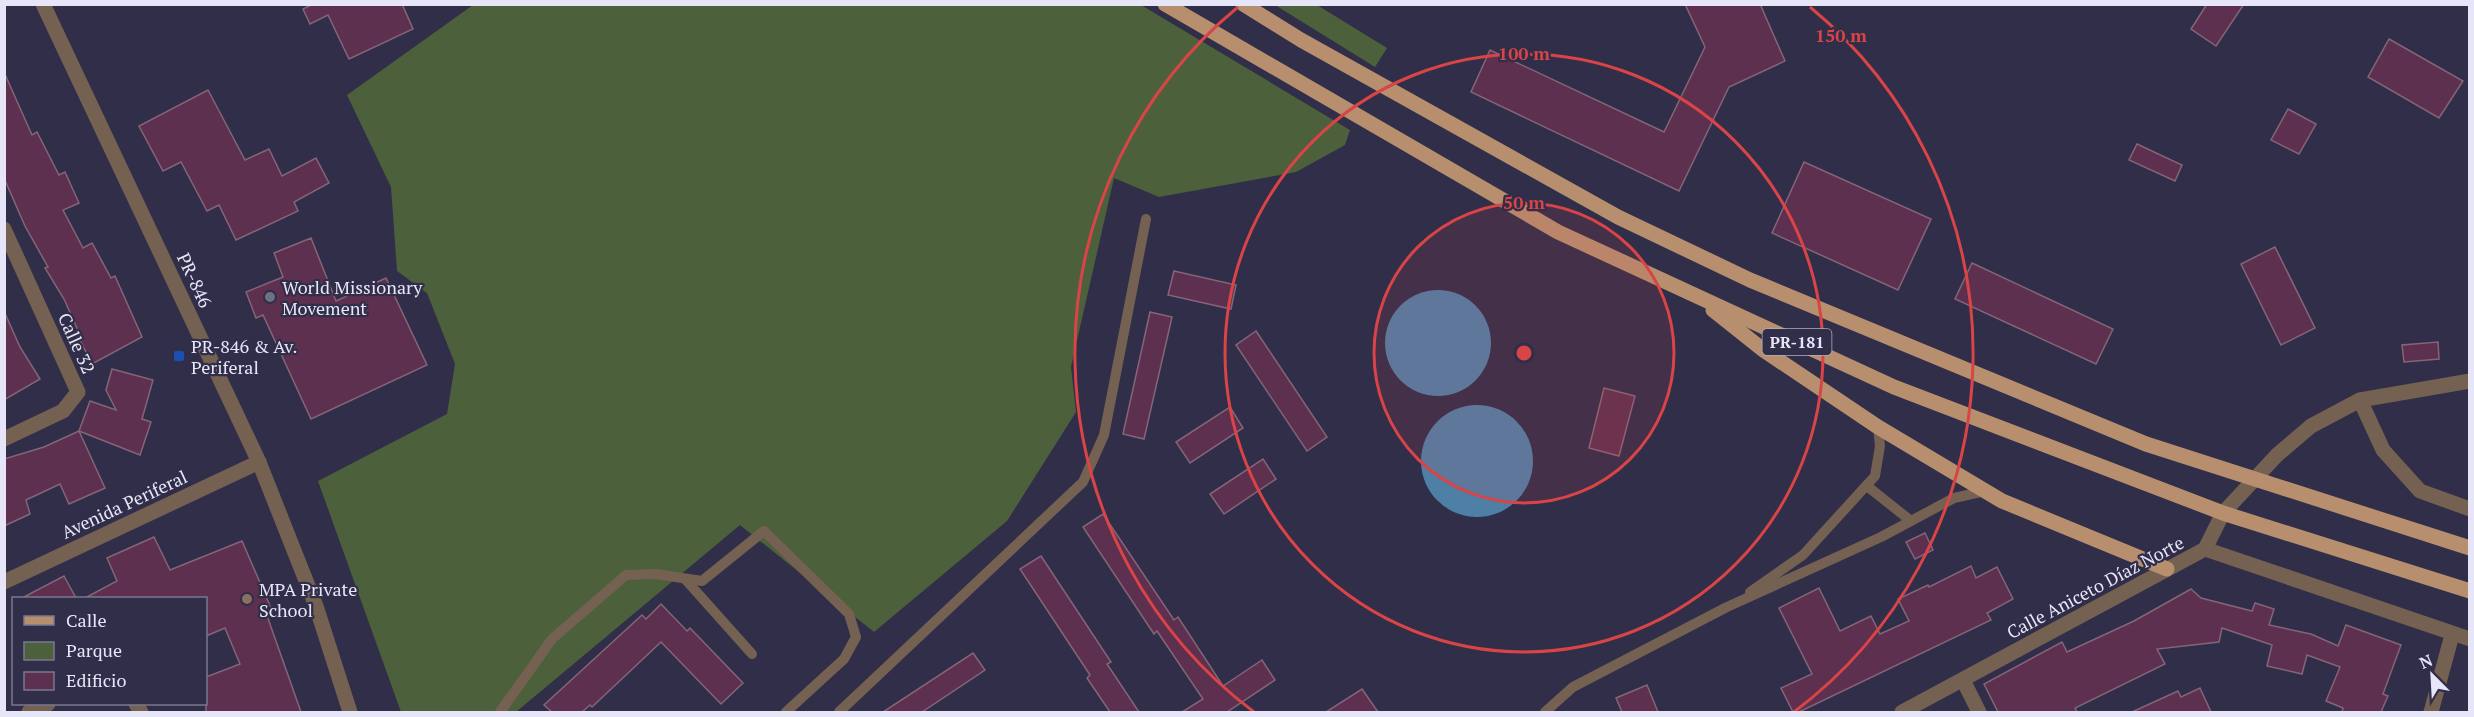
<svg xmlns="http://www.w3.org/2000/svg" width="2474" height="717" viewBox="0 0 2474 717" font-family="'PT Serif',serif">
  <style>
    .green { fill: #4d603c }
    .water { fill: #4e7fa5 }
    .building { fill: #5e304f; stroke: #846578; stroke-width: 1.5 }
    .lines { fill: none; stroke-linecap: round; stroke-linejoin: round }
    .service { stroke: #756151; stroke-width: 10 }
    .minor { stroke: #756151; stroke-width: 15 }
    .tertiary { stroke: #756151; stroke-width: 15 }
    .primary { stroke: #b88f6e; stroke-width: 15 }
    .ring { fill: none; stroke: #d94447; stroke-width: 3 }
    .worship-dot { fill: #6b7280; stroke: #302e49; stroke-width: 2 }
    .transit-dot { fill: #1a4fb4; stroke: #302e49; stroke-width: 2 }
    .education-dot { fill: #8d6e63; stroke: #302e49; stroke-width: 2 }
    .labels { text-anchor: middle; dominant-baseline: central; stroke-width: 4.5; stroke-linejoin: round; paint-order: stroke }
    .shield { fill: #302e49; stroke: #b0afc4; stroke-width: 1.5 }
    .shield-label { font-size: 16px; font-weight: bold; fill: #e7e6f8 }
    .street-label { font-size: 18px; fill: #e7e6f8; stroke: #302e49 }
    .poi-label { font-size: 18px; fill: #e7e6f8; stroke: #302e49; text-anchor: start }
    .centre { fill: #d94447; stroke: #302e49; stroke-width: 3 }
    .ring-label { font-size: 18px; text-anchor: middle; font-weight: bold; fill: #d94447; stroke: #302e49; stroke-width: 4.5; stroke-linejoin: round; paint-order: stroke }
  </style>
  <rect width="100%" height="100%" fill="#302e49"/>
  <g class="green">
    <polygon points="473,5 1141,5 1350,130 1345,145 1296,172 1159,197 1114,178 1071,367 1076,412 1007,521 874,632 740,525 516,712 401,712 318,481 447,414 455,364 427,293 397,271 391,187 347,95"/>
    <polygon points="1275,5 1317,5 1387,48 1375,67"/>
  </g>
  <g class="water">
    <circle cx="1438" cy="343" r="53"/>
    <circle cx="1477" cy="461" r="56"/>
  </g>
  <g class="building">
    <polygon points="313,4 402,4 413,29 349,59 328,15 310,24 303,9"/>
    <polygon points="1685,4 1760,4 1785,61 1729,87 1679,191 1471,92 1490,50 1664,132 1705,47"/>
    <polygon points="2207,4 2244,4 2216,46 2191,29"/>
    <polygon points="2389,39 2463,81 2439,118 2368,77"/>
    <polygon points="4,72 32,135 37,132 59,175 65,172 79,203 63,210 83,248 92,243 111,278 115,276 142,337 92,364 78,336 80,335 64,299 45,268 48,267 25,226 4,178"/>
    <polygon points="208,90 245,160 269,149 282,176 316,158 329,183 294,202 298,211 236,240 219,205 207,211 181,162 163,171 139,126"/>
    <polygon points="2288,109 2316,124 2299,154 2271,140"/>
    <polygon points="2137,144 2182,165 2175,181 2129,160"/>
    <polygon points="1804,162 1931,219 1898,290 1772,233"/>
    <polygon points="311,238 336,301 386,278 427,365 311,419 263,315 256,318 246,292 283,277 274,253"/>
    <polygon points="2275,247 2315,328 2281,345 2241,264"/>
    <polygon points="1972,263 2113,329 2096,364 1955,299"/>
    <polygon points="1174,271 1236,285 1231,309 1168,295"/>
    <polygon points="4,311 20,347 40,379 4,400"/>
    <polygon points="1150,312 1172,317 1144,439 1123,434"/>
    <polygon points="1256,331 1327,437 1307,451 1236,345"/>
    <polygon points="2438,342 2439,359 2404,362 2402,345"/>
    <polygon points="112,369 153,380 142,419 151,422 140,455 79,431 90,401 116,410 106,390"/>
    <polygon points="1604,388 1635,396 1619,456 1589,448"/>
    <polygon points="1230,407 1243,428 1190,463 1176,442"/>
    <polygon points="79,431 105,488 69,504 60,484 26,500 30,514 4,526 4,459 44,447"/>
    <polygon points="1263,459 1276,479 1224,514 1210,494"/>
    <polygon points="1103,514 1174,620 1178,617 1223,686 1262,660 1275,680 1227,712 1182,712 1203,699 1157,631 1154,634 1083,527"/>
    <polygon points="1925,533 1933,550 1915,559 1906,542"/>
    <polygon points="154,537 170,570 242,541 271,608 265,610 301,712 206,712 206,677 240,664 225,628 206,636 206,598 85,598 117,581 107,558"/>
    <polygon points="1041,556 1111,662 1107,664 1139,712 1110,712 1087,678 1090,675 1020,569"/>
    <polygon points="1971,566 1976,578 1997,567 2013,599 1987,613 1991,620 1799,712 1793,712 1781,688 1812,674 1779,608 1819,588 1840,631 1871,616 1880,634 1909,621 1898,599 1928,585 1929,587"/>
    <polygon points="64,576 76,598 22,598"/>
    <polygon points="2191,589 2201,598 2252,611 2255,603 2274,609 2269,625 2311,634 2338,646 2346,625 2401,645 2383,694 2388,696 2381,712 2342,712 2343,708 2326,701 2340,667 2307,655 2302,674 2267,666 2272,645 2222,628 2219,642 2157,649 2165,664 2075,708 2077,712 1998,712 1984,684 2062,642 2067,652 2134,621"/>
    <polygon points="661,604 687,631 690,628 743,683 721,704 661,642 592,707 590,705 582,712 552,712 544,705 642,615 646,619"/>
    <polygon points="973,653 985,670 922,712 883,712"/>
    <polygon points="1647,685 1658,712 1622,712 1616,698"/>
    <polygon points="2200,688 2211,712 2132,712 2178,691 2181,697"/>
    <polygon points="1362,689 1378,712 1326,712"/>
  </g>
  <g class="lines">
    <g class="service">
      <polyline points="1867,486 1911,521"/>
      <polyline points="685,579 752,654"/>
      <polyline points="1750,592 1803,555 1875,476 1880,446 1878,427"/>
      <polyline points="500,712 552,639 626,575 656,574 702,581 764,531 849,614 856,637 844,659 786,712"/>
      <polyline points="839,712 1083,482 1104,435 1146,219"/>
      <polyline points="1545,712 1573,687 1727,607 1881,537 1954,498 1985,491"/>
    </g>
    <g class="minor">
      <polyline points="4,229 78,392 63,411 4,439"/>
      <polyline points="2360,400 2383,450 2420,491 2470,509"/>
      <polyline points="2205,549 2470,639"/>
      <polyline points="1963,680 1979,712"/>
      <polyline points="136,704 141,712"/>
      <polyline points="29,712 48,704"/>
      <polyline points="1902,712 2205,549 2223,513 2277,455 2311,426 2360,400 2470,381"/>
      <polyline points="2431,712 2452,635"/>
    </g>
    <g class="tertiary">
      <polyline points="43,4 259,462 316,606 350,712"/>
      <polyline points="4,582 259,462"/>
    </g>
    <g class="primary">
      <polyline points="1165,4 1558,232 1894,387 2223,513 2470,591"/>
      <polyline points="1243,4 1301,40 1618,217 1750,280 2146,444 2470,548"/>
      <polyline points="1713,310 1762,349 1878,427 2002,501 2167,569"/>
    </g>
  </g>
  <circle cx="1524" cy="353" r="150" fill="#d94447" fill-opacity=".12"/>
  <g class="ring">
    <circle cx="1524" cy="353" r="150"/>
    <circle cx="1524" cy="353" r="299"/>
    <path d="M1254 712A449 449 0 0 1 1238 7M1810 7A449 449 0 0 1 1794 712"/>
  </g>
  <circle class="worship-dot" cx="270" cy="297" r="6"/>
  <rect class="transit-dot" x="173" y="350" width="12" height="12" rx="3"/>
  <circle class="education-dot" cx="247" cy="599" r="6"/>
  <g class="labels">
    <rect class="shield" x="1762.5" y="329" width="69" height="26" rx="4.5"/>
    <g class="shield-label">
      <text x="1797" y="342">PR-181</text>
    </g>
    <g class="street-label">
      <text transform="translate(195 280) rotate(65)">PR-846</text>
      <text transform="translate(77 343) rotate(66)">Calle 32</text>
      <text transform="translate(124 504) rotate(-25)">Avenida Periferal</text>
      <text transform="translate(2095 587) rotate(-28)">Calle Aniceto Díaz Norte</text>
    </g>
    <g class="poi-label">
      <text x="282" y="287">World Missionary<tspan x="282" dy="21">Movement</tspan></text>
      <text x="191" y="346">PR-846 &amp; Av.<tspan x="191" dy="21">Periferal</tspan></text>
      <text x="259" y="589">MPA Private<tspan x="259" dy="21">School</tspan></text>
    </g>
  </g>
  <circle cx="1524" cy="353" r="9" class="centre"/>
  <g class="ring-label">
    <text x="1841" y="42">150 m</text>
    <text x="1524" y="60">100 m</text>
    <text x="1524" y="209">50 m</text>
  </g>
  <rect width="2474" height="717" fill="none" stroke="#e7e6f8" stroke-width="12"/>
  <rect x="12" y="597" width="195" height="108" fill="#302e49" stroke="#79788f" stroke-width="1.5"/>
  <rect x="24" y="616" width="30" height="9" fill="#b88f6e" stroke="#79788f" stroke-width="1.5"/>
  <text x="66" y="627" font-size="18" fill="#e7e6f8">Calle</text>
  <rect x="24" y="642" width="30" height="18" fill="#4d603c" stroke="#79788f" stroke-width="1.5"/>
  <text x="66" y="657" font-size="18" fill="#e7e6f8">Parque</text>
  <rect x="24" y="672" width="30" height="18" fill="#5e304f" stroke="#79788f" stroke-width="1.5"/>
  <text x="66" y="687" font-size="18" fill="#e7e6f8">Edificio</text>
  <g transform="translate(2432 675) rotate(336)" stroke="#302e49" stroke-width="4.5" paint-order="stroke">
  <path d="M0-4.5L10 22L0 15L-10 22Z" fill="#e7e6f8"/>
  <text y="-9" font-size="16" font-weight="bold" text-anchor="middle" fill="#e7e6f8">N</text>
  </g>
</svg>
